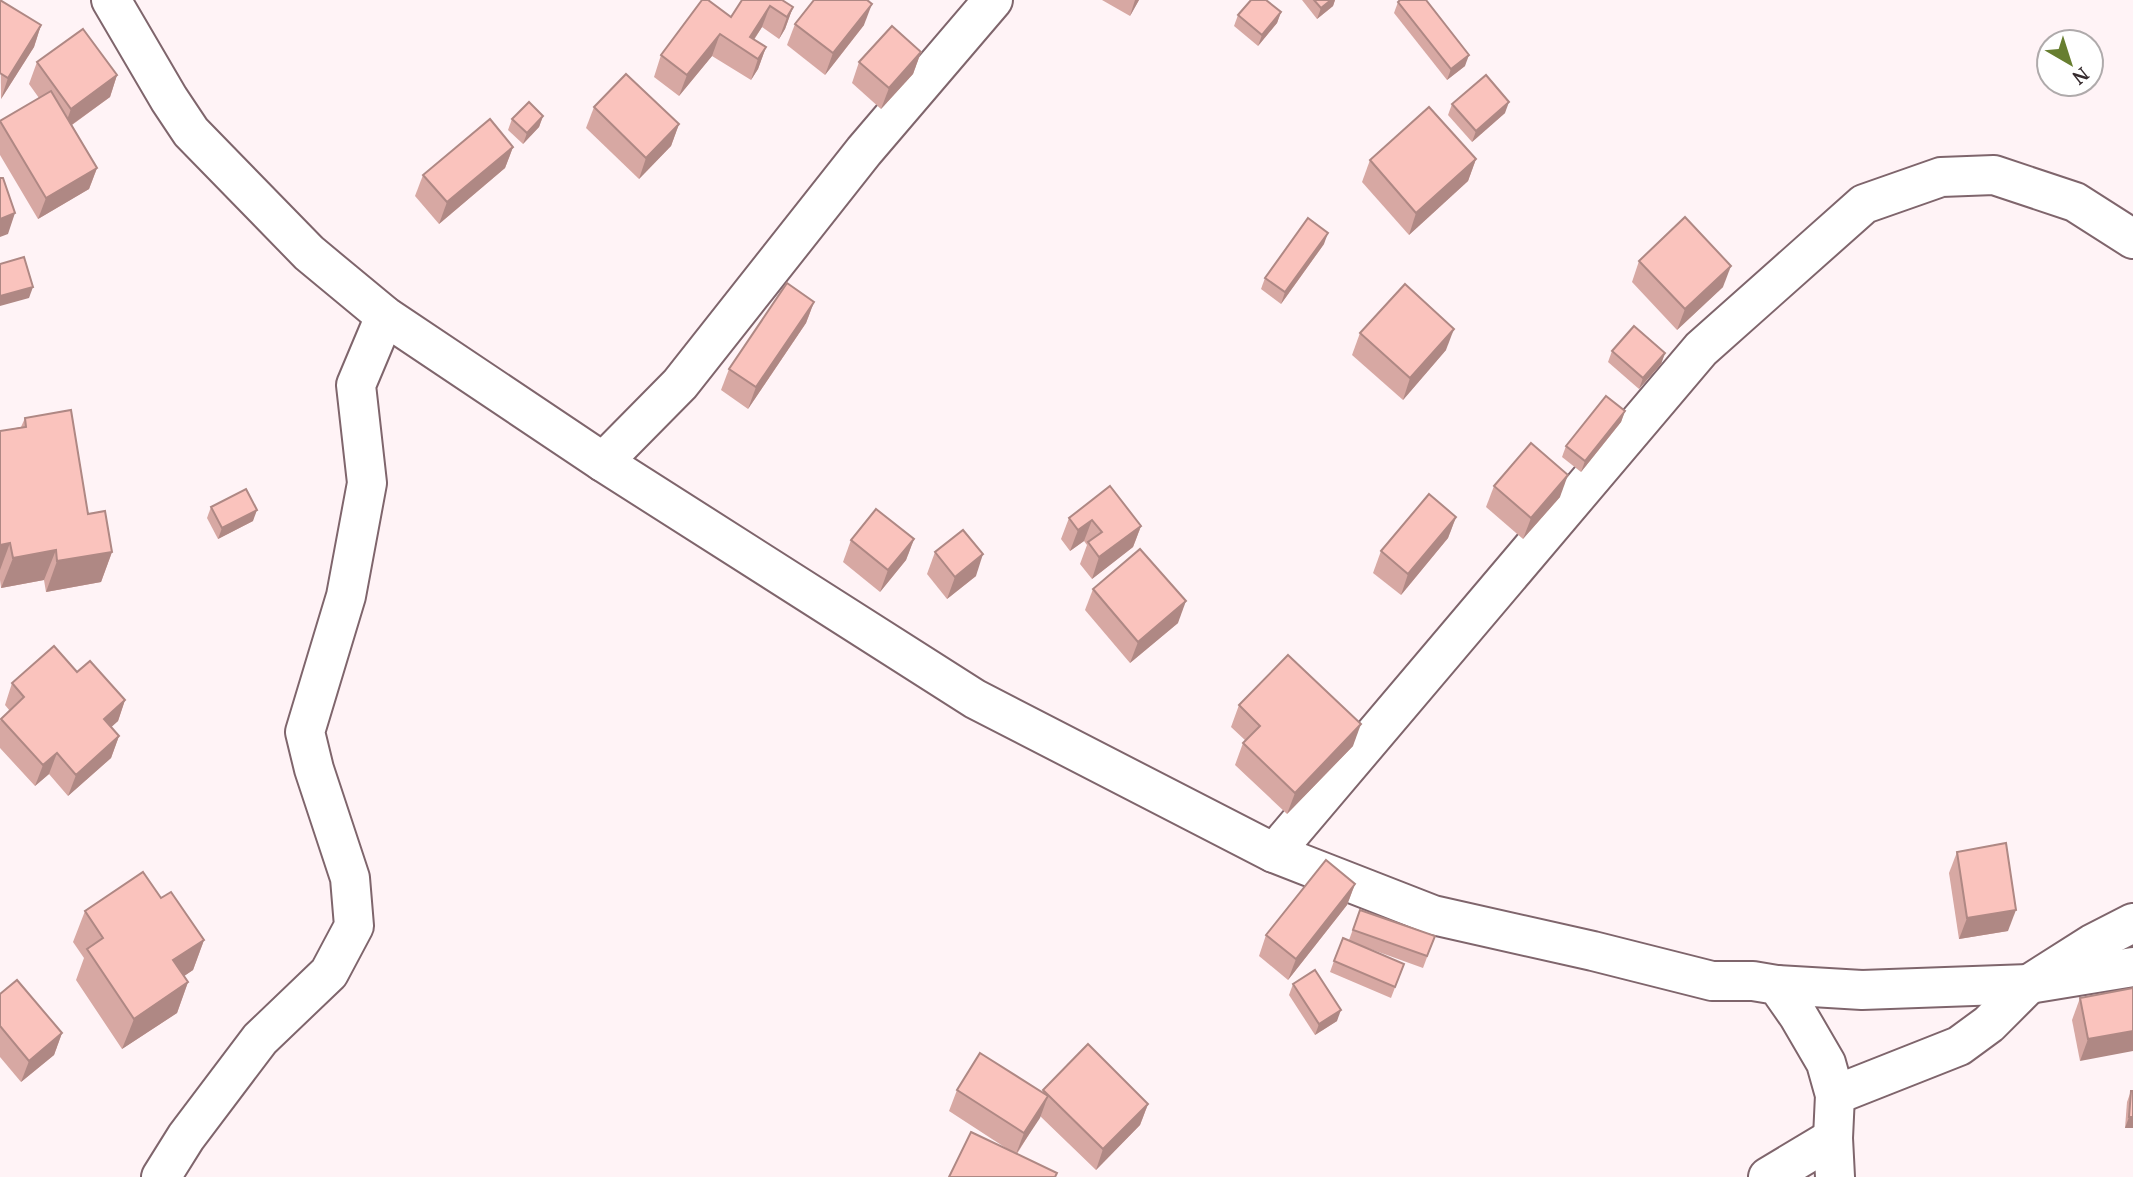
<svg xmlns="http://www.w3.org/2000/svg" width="2133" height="1177" viewBox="0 0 2133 1177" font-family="'PT Serif',serif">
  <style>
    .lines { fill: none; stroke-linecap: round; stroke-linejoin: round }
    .minor-casing { stroke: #7f656c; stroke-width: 42 }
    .minor { stroke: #fff; stroke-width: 38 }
    .wall { fill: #d7a8a3 }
    .shaded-wall { fill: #af8884 }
    .building { fill: #fac3bd; stroke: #af8884; stroke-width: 2 }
  </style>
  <rect width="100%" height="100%" fill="#fff3f6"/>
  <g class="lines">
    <g class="minor-casing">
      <g id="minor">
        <polyline points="111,0 169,99 191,132 309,253 385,316 603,462 975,699 1274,853 1433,915 1593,951 1712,981 1753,981 1777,985 1798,1015 1826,1063 1835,1095 1833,1138 1835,1177"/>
        <polyline points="603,462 680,384 864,151 993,0"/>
        <polyline points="1274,853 1701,349 1864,204 1941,177 1994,175 2075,202 2133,239"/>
        <polyline points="1777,985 1862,990 2029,984 2133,967"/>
        <polyline points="1835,1095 1959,1046 1989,1024 2029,984 2092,944 2133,923"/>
        <polyline points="161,1177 186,1137 260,1039 329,973 354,926 350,878 314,769 305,732 346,596 367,483 356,385 385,316"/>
        <polyline points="1768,1177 1833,1138"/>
      </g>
    </g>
    <use href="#minor" class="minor"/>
  </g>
  <g class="wall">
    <polygon points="0,0 41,25 34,47 1,99"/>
    <polygon points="742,0 793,7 785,29 779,39 762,27 754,40 766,47 758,69 751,80 712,56 679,96 654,77 661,55 731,17"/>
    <polygon points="1102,0 1139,0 1130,16"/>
    <polygon points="1302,0 1335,0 1333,6 1317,19"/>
    <polygon points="1398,2 1465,66 1447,80 1394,13"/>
    <polygon points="1281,12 1277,23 1258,46 1234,26 1238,15"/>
    <polygon points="795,24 864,25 825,75 787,45"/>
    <polygon points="921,52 913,74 881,109 852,83 859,62"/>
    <polygon points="37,62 117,75 110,97 72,125 97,168 89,189 38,219 0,155 0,121 39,98 29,84"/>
    <polygon points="1452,104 1505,113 1472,142 1448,115"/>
    <polygon points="594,107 679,124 671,146 639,179 586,128"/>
    <polygon points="543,116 539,127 523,144 508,130 512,119"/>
    <polygon points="513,147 505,168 439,224 415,196 423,175"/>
    <polygon points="1476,159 1468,181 1409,235 1362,182 1370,160"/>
    <polygon points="1324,244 1281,304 1261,289 1265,278"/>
    <polygon points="1639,261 1723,287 1677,330 1632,282"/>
    <polygon points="814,302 806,323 748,409 721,390 729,369"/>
    <polygon points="1360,333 1446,350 1403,400 1352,355"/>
    <polygon points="1612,351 1665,353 1661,364 1639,389 1608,362"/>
    <polygon points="1625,411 1621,422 1581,472 1562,457 1566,446"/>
    <polygon points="25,418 112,552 101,582 46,592 44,580 1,588 0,580 0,431 21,427"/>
    <polygon points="1494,486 1560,497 1523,539 1486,507"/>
    <polygon points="211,507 253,521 218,539 207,518"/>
    <polygon points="1456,517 1448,538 1401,595 1373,573 1381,551"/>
    <polygon points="1069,518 1141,526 1133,547 1092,579 1080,564 1087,545 1084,541 1070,551 1061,539"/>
    <polygon points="914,539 906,560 880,592 843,562 851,540"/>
    <polygon points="935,552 976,576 947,599 927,574"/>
    <polygon points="1093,589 1178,623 1130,663 1085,610"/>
    <polygon points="77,672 125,700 118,721 111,727 119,736 111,758 68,796 49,774 35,786 0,748 0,721 1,719 10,711 5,705 12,683"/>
    <polygon points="1239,705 1353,746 1287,814 1235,765 1243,743 1246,741 1231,727"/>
    <polygon points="1957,852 2008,931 1959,939 1949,873"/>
    <polygon points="1355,884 1347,905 1288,980 1259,956 1266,935"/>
    <polygon points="1360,910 1435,936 1423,968 1362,946 1404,964 1391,998 1330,972 1334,961 1349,940"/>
    <polygon points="85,911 204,940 193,970 184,976 188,982 177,1013 122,1049 76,980 84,958 73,942"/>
    <polygon points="1293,984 1337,1021 1315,1035 1289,995"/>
    <polygon points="2133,988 2080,1061 2072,1020 2080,998"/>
    <polygon points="0,994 62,1033 54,1055 21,1082 0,1057"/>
    <polygon points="957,1090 1042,1093 1043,1090 1148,1104 1140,1125 1096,1170 1040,1116 1017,1154 1012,1152 949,1111"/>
    <polygon points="2131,1091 2133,1091 2133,1128 2125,1128 2127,1102"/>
  </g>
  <g class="shaded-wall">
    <polygon points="1135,0 1139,0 1130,16"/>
    <polygon points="1331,0 1335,0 1333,6 1317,19 1321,8"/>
    <polygon points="872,4 864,25 825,75 833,53"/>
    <polygon points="770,6 762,27 746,51 750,37"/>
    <polygon points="793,7 785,29 779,39 787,17"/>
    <polygon points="1281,12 1277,23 1258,46 1262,35"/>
    <polygon points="41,25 34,47 1,99 8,78"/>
    <polygon points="720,34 712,56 679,96 687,75"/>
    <polygon points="766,47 758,69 751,80 758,59"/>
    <polygon points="921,52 913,74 881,109 889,88"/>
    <polygon points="1469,55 1465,66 1447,80 1451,69"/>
    <polygon points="117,75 110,97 63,131 71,109"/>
    <polygon points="1509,102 1505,113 1472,142 1476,131"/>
    <polygon points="543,116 539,127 523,144 527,133"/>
    <polygon points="679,124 671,146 639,179 646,158"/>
    <polygon points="513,147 505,168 439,224 447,202"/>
    <polygon points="1476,159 1468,181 1409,235 1416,213"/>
    <polygon points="97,168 89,189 38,219 46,198"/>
    <polygon points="15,213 8,234 0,237 0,219"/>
    <polygon points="1328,233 1324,244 1281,304 1285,292"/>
    <polygon points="1731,266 1723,287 1677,330 1685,309"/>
    <polygon points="33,287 29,298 0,306 0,296"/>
    <polygon points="814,302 806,323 748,409 756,387"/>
    <polygon points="1454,329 1446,350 1403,400 1410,378"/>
    <polygon points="1665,353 1661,364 1639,389 1643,378"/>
    <polygon points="1625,411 1621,422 1581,472 1585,461"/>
    <polygon points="1568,475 1560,497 1523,539 1531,518"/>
    <polygon points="257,510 253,521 218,539 222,528"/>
    <polygon points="1456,517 1448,538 1401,595 1408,574"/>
    <polygon points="1092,520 1084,541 1070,551 1078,530"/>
    <polygon points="1141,526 1133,547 1092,579 1099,557"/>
    <polygon points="914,539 906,560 880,592 888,570"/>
    <polygon points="10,543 0,570 0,545"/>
    <polygon points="56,550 44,580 1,588 13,558"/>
    <polygon points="112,552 101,582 46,592 57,561"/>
    <polygon points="983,554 976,576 947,599 955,577"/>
    <polygon points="1186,601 1178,623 1130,663 1138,642"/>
    <polygon points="125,700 118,721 96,741 104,719"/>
    <polygon points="1361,724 1353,746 1287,814 1295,793"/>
    <polygon points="119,736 111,758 68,796 76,775"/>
    <polygon points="57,753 49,774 35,786 43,765"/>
    <polygon points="1355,884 1347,905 1288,980 1296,959"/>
    <polygon points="2016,910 2008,931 1959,939 1967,918"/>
    <polygon points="204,940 193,970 162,991 173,960"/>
    <polygon points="188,982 177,1013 122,1049 134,1019"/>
    <polygon points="1341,1010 1337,1021 1315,1035 1319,1024"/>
    <polygon points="2133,1031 2133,1051 2080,1061 2088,1039"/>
    <polygon points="62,1033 54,1055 21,1082 29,1061"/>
    <polygon points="1048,1096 1040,1118 1016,1154 1024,1133"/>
    <polygon points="1148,1104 1140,1125 1096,1170 1103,1149"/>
    <polygon points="2129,1117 2133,1117 2133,1128 2125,1128"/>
  </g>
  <g class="building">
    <polygon points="0,0 41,25 8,78 0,73"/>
    <polygon points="702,0 708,0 731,17 742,0 782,0 793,7 787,17 770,6 750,37 766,47 758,59 720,34 687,75 661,55"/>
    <polygon points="814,0 867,0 872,4 833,53 795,24"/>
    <polygon points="1251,0 1266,0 1281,12 1262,35 1238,15"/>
    <polygon points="1314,0 1331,0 1321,8"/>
    <polygon points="1400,0 1426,0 1469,55 1451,69 1398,2"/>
    <polygon points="892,26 921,52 889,88 859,62"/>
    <polygon points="83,29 117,75 71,109 37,62"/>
    <polygon points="626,74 679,124 646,158 594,107"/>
    <polygon points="1486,75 1509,102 1476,131 1452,104"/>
    <polygon points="51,91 97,168 46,198 0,121"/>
    <polygon points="529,102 543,116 527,133 512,119"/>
    <polygon points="1429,107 1476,159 1416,213 1370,160"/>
    <polygon points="490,119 513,147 447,202 423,175"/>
    <polygon points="0,178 3,178 15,213 0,219"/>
    <polygon points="1685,217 1731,266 1685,309 1639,261"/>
    <polygon points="1308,218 1328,233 1285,292 1265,278"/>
    <polygon points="24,257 33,287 0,296 0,264"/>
    <polygon points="787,283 814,302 756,387 729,369"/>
    <polygon points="1405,284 1454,329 1410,378 1360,333"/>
    <polygon points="1634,326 1665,353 1643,378 1612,351"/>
    <polygon points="1606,396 1625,411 1585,461 1566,446"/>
    <polygon points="71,410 88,514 105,511 112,552 57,561 56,550 13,558 10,543 0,545 0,431 26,427 25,418"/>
    <polygon points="1531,443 1568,475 1531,518 1494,486"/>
    <polygon points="1110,486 1141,526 1099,557 1088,542 1102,532 1092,520 1078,530 1069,518"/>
    <polygon points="246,489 257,510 222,528 211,507"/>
    <polygon points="1429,494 1456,517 1408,574 1381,551"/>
    <polygon points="876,509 914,539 888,570 851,540"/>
    <polygon points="963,530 983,554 955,577 935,552"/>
    <polygon points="1140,549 1186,601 1138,642 1093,589"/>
    <polygon points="54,646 77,672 90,661 125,700 104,719 119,736 76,775 57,753 43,765 1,719 24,697 12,683"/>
    <polygon points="1288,655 1361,724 1295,793 1243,743 1260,726 1239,705"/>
    <polygon points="2006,843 2016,910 1967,918 1957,852"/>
    <polygon points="1326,860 1355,884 1296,959 1266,935"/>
    <polygon points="143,872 161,898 171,892 204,940 173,960 188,982 134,1019 87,949 103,938 85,911"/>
    <polygon points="1360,910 1435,936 1427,956 1353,930"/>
    <polygon points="1343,938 1404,964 1395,987 1334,961"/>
    <polygon points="1315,970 1341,1010 1319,1024 1293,984"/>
    <polygon points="17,980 62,1033 29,1061 0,1026 0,994"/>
    <polygon points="2133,988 2133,1031 2088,1039 2080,998"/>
    <polygon points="1088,1044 1148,1104 1103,1149 1043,1090"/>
    <polygon points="980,1053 1048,1096 1024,1133 957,1090"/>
    <polygon points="2131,1091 2133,1091 2133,1117 2129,1117"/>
    <polygon points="971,1132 1057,1173 1055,1177 949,1177"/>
  </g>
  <g transform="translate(2070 63) rotate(141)"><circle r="33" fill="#ffffff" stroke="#afaaab" stroke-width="2"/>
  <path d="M0-5L12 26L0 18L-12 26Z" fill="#677e30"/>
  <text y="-10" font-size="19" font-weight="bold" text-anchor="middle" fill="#362b2e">N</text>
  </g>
</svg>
